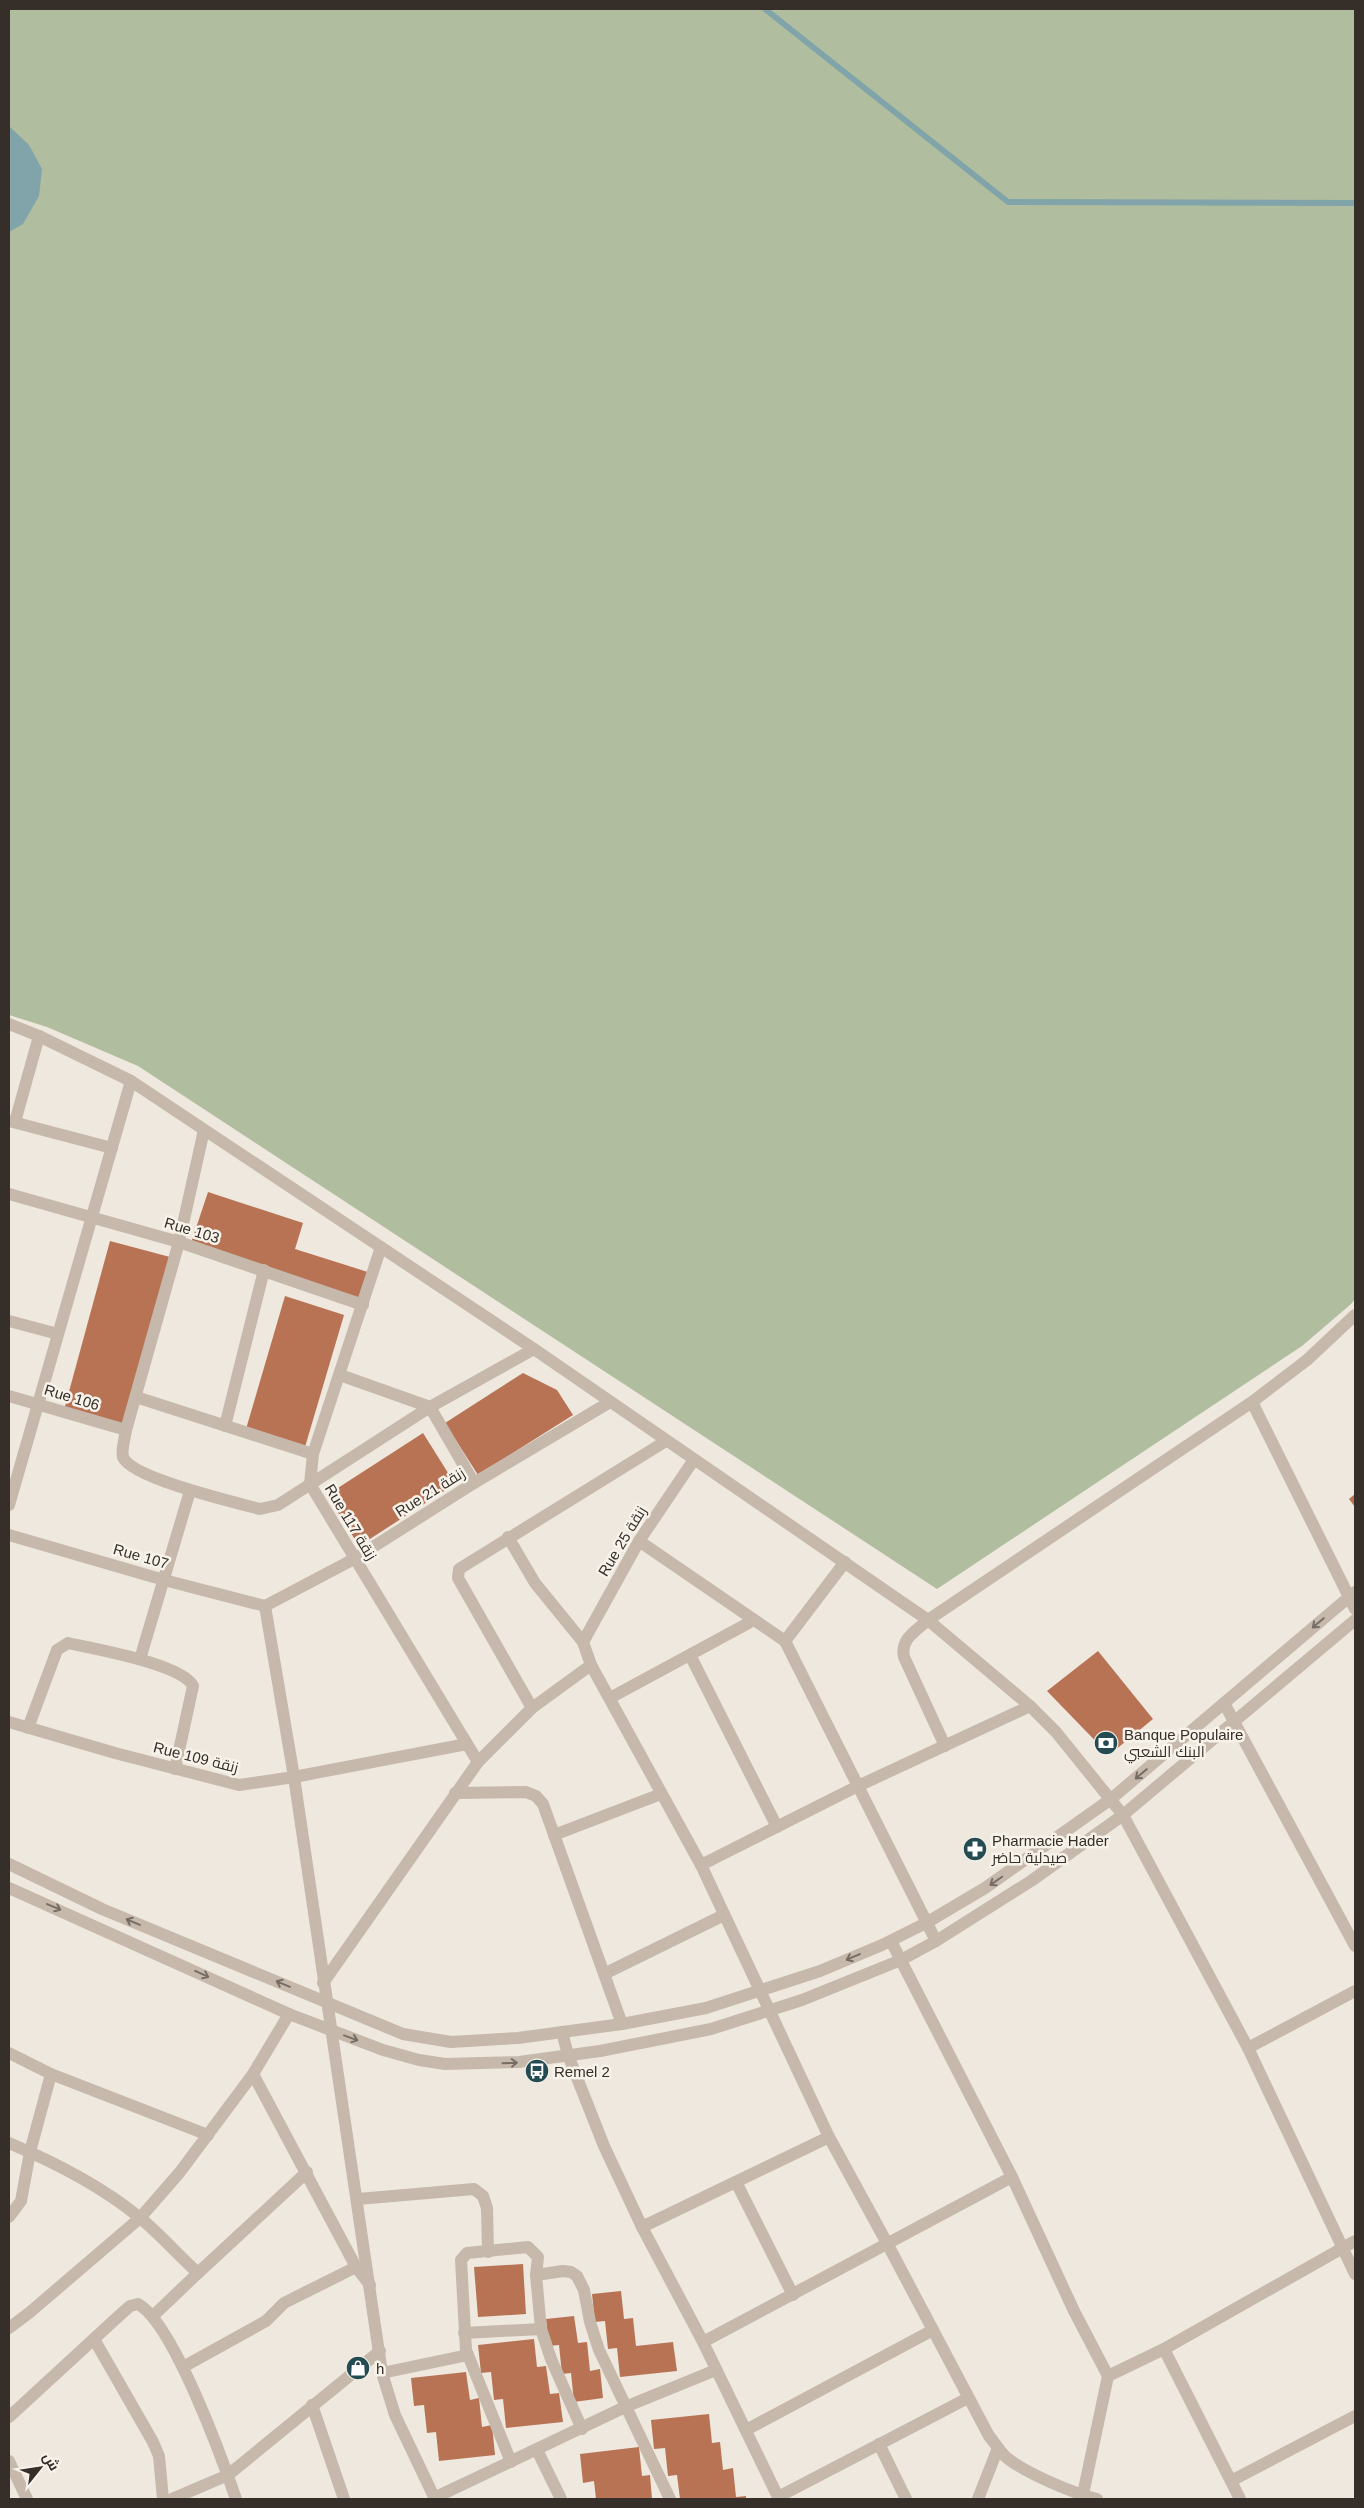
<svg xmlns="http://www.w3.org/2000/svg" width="1364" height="2508" viewBox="0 0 1364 2508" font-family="Arial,Cairo,sans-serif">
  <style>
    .green { fill: #b1bd9f }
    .water { fill: #80a4a9 }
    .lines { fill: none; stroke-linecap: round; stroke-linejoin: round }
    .stream { stroke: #80a4a9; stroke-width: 6 }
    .building { fill: #b77354 }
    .minor { stroke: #c6b9ab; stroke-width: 12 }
    .oneway { stroke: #766d64 }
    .labels { text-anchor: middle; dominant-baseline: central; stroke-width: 5; stroke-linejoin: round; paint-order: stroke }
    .street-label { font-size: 15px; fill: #352e29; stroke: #f7f2ea }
    .poi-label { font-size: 15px; fill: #352e29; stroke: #f7f2ea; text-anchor: start }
  </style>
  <rect width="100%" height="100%" fill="#efe8de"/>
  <polygon class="green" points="9,9 1355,9 1355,1299 1351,1304 1302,1346 937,1589 138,1066 47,1027 9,1015"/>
  <polygon class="water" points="9,126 29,145 42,169 39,196 23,224 9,232"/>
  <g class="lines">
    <polyline class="stream" points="765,9 1008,202 1355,203"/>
  </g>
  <g class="building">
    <polygon points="208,1192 303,1223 295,1249 371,1273 362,1299 191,1243"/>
    <polygon points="110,1241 170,1257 124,1427 64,1410"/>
    <polygon points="285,1296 344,1315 305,1447 246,1429"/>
    <polygon points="523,1373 557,1390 573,1415 478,1475 445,1423"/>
    <polygon points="423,1433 455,1484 359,1546 327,1495"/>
    <polygon points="1355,1494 1355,1507 1349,1499"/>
    <polygon points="1098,1651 1153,1719 1109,1755 1047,1691"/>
    <polygon points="523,2264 526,2314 478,2317 474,2267"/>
    <polygon points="621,2291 624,2319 633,2318 636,2346 673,2342 677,2371 620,2377 617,2348 608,2349 605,2321 595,2322 592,2294"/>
    <polygon points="574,2316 578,2343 587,2342 590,2371 600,2369 603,2398 574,2402 571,2373 562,2374 559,2345 549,2346 546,2319"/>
    <polygon points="534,2339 537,2367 546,2366 550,2394 559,2393 563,2422 506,2428 503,2399 494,2400 491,2372 481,2373 478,2345"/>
    <polygon points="466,2372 470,2400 479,2398 482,2427 492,2425 495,2455 439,2461 436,2432 427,2433 424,2405 414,2406 411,2378"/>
    <polygon points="709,2414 712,2443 720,2442 723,2470 733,2468 736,2497 746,2496 746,2499 680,2499 677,2475 668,2476 665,2448 654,2449 651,2420"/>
    <polygon points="639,2447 642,2476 650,2475 652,2499 596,2499 594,2481 583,2483 580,2454"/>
  </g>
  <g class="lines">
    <g class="minor">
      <polyline points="9,1024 39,1036 131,1081 534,1349 928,1620 1030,1706 1056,1732 1123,1815 1248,2048 1355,2274"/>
      <polyline points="9,1121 112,1148"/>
      <polyline points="15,1122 39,1036"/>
      <path d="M 204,1130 L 179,1242 L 126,1430 C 125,1438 121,1450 123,1457 C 131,1478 237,1503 260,1509 L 278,1505 L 430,1407 L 534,1349"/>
      <polyline points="9,1194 179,1242 363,1305"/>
      <polyline points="381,1247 313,1454 310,1484 478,1762"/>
      <polyline points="9,1321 58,1334"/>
      <polyline points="340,1375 430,1407 474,1483"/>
      <polyline points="9,1396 126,1430"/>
      <polyline points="136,1397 313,1454"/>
      <polyline points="1252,1402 1355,1609"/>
      <polyline points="225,1426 264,1270"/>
      <polyline points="9,1505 131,1081"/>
      <polyline points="9,1535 164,1580 265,1606"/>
      <path d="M 508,1537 L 535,1583 L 583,1642 L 591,1665 L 701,1865 L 829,2137 L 888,2245 L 989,2436 C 995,2443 1000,2452 1007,2458 C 1026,2473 1072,2493 1097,2499"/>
      <polyline points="639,1541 785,1641"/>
      <polyline points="845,1562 785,1641 936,1941"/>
      <polyline points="265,1606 294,1777 382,2373 395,2415 435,2499"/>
      <polyline points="265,1606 354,1559 474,1483 610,1402"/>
      <polyline points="583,1642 639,1541 693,1461"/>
      <polyline points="690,1655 777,1827"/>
      <polyline points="140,1659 190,1491"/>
      <polyline points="610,1698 754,1620"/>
      <polyline points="1224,1703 1355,1946"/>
      <polyline points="532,1708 458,1578 459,1569 666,1441"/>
      <polyline points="9,1722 115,1753 239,1785 294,1777 467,1744"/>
      <path d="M 28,1728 L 57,1650 L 68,1643 C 94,1649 182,1664 193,1686 L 175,1769"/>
      <path d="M 945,1746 L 904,1657 C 900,1639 916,1631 928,1620 L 1252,1402 L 1307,1360 L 1355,1315"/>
      <polyline points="455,1793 526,1792 536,1796 543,1804 622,2024"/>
      <polyline points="554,1835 661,1794"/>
      <polyline points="9,1864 102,1909 403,2034 451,2042 518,2038 622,2024 706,2008 820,1971 882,1945 926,1923 985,1888 1111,1799 1355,1592"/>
      <polyline points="701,1865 858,1786 1030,1706"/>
      <polyline points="9,1888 289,2014 383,2050 419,2060 445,2064 519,2062 600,2051 711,2029 802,2000 901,1960 936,1941 1031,1881 1123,1815 1355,1620"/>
      <polyline points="891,1941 1012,2177 1074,2311 1108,2376 1164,2349 1355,2241"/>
      <polyline points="604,1974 724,1915"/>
      <polyline points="323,1983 478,1762 532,1708 591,1665"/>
      <polyline points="562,2032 568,2055 604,2146 642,2227 703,2342 779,2499"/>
      <polyline points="1248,2048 1355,1991"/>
      <polyline points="9,2053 51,2074 208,2135"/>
      <polyline points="253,2074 356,2267 370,2285"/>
      <path d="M 9,2143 C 54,2162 101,2186 139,2217 C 160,2234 178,2255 198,2273 L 153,2316"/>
      <polyline points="736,2182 793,2295"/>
      <polyline points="358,2199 474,2189 483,2196 487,2208 488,2252"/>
      <polyline points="9,2217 21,2201 30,2152 51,2074"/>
      <polyline points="642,2227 829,2137"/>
      <polyline points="198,2273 307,2172"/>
      <polyline points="536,2275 563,2271 571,2272 577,2276 584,2290 590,2322 599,2350 670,2499"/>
      <polyline points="9,2328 29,2313 140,2218 180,2172 253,2074 289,2014"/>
      <polyline points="464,2333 541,2329"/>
      <polyline points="94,2339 153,2442 159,2456 163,2499"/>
      <polyline points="703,2342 1012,2177"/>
      <polyline points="1164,2349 1240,2499"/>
      <polyline points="183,2367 266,2321 284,2303 356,2267"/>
      <polyline points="382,2373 468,2355"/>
      <polyline points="312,2405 344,2499"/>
      <path d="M 9,2417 L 121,2314 L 130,2306 L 138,2304 C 173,2323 222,2458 236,2499"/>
      <polyline points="746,2430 933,2330"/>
      <polyline points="879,2444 906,2499"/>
      <polyline points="537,2450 561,2499"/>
      <polyline points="9,2461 27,2499"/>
      <polyline points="511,2462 466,2350 461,2260 467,2253 528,2247 538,2257 536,2275 541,2329 551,2359 582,2429"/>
      <polyline points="1231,2481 1355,2416"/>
      <polyline points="778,2497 968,2398"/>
      <polyline points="434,2498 625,2407 716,2370"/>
      <polyline points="172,2499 228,2475 380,2351"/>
      <polyline points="978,2499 998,2448"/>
      <polyline points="1082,2499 1108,2376"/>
    </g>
  </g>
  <defs><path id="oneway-shaft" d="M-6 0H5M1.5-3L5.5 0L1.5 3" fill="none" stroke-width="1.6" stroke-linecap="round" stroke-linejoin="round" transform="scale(1.25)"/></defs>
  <g class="oneway">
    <use href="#oneway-shaft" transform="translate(1318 1623) rotate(140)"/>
    <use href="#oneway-shaft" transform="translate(1141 1774) rotate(140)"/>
    <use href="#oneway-shaft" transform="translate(996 1881) rotate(145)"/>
    <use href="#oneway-shaft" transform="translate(54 1907) rotate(23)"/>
    <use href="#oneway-shaft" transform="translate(133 1922) rotate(-157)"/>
    <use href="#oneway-shaft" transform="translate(853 1957) rotate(157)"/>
    <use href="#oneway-shaft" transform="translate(202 1974) rotate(25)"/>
    <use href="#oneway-shaft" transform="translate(283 1984) rotate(-157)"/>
    <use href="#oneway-shaft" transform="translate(351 2038) rotate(20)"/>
    <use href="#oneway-shaft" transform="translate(510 2063) rotate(-2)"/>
  </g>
  <defs>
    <g id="bank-disc" transform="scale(1.25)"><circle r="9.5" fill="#244b51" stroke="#f7f2ea"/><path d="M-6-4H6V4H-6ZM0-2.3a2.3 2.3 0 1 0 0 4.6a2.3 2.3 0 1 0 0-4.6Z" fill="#fff"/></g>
    <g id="pharmacy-disc" transform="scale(1.25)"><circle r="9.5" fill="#244b51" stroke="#f7f2ea"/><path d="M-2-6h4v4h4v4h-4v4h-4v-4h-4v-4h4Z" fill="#fff"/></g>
    <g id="bus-disc" transform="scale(1.25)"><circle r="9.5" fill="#244b51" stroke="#f7f2ea"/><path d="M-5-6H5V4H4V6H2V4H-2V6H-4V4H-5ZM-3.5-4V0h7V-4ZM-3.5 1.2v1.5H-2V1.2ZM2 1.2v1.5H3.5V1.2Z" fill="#fff"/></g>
    <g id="shop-disc" transform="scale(1.25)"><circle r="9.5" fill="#244b51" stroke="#f7f2ea"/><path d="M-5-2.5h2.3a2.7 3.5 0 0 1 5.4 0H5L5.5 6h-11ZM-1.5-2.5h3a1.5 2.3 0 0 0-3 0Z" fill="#fff"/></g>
  </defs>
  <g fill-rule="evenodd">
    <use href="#bank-disc" x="1106" y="1743"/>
    <use href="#pharmacy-disc" x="975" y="1849"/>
    <use href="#bus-disc" x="537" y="2071"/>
    <use href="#shop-disc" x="358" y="2368"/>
  </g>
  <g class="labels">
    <g class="street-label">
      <text transform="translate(192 1230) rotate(17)">Rue 103</text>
      <text transform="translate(72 1397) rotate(17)">Rue 106</text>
      <text transform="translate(430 1492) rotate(-32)">Rue 21 زنقة</text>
      <text transform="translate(351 1522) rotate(59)">Rue 117 زنقة</text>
      <text transform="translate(622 1541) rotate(-59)">Rue 25 زنقة</text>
      <text transform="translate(141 1556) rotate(16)">Rue 107</text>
      <text transform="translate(196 1757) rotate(14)">Rue 109 زنقة</text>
    </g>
    <g class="poi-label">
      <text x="1124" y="1734">Banque Populaire<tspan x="1124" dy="17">البنك الشعبي</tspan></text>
      <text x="992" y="1840">Pharmacie Hader<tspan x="992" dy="17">صيدلية حاضر</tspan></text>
      <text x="554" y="2071">Remel 2</text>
      <text x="376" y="2368">h</text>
    </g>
  </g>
  <rect width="1364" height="2508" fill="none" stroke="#352e29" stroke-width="20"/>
  <g transform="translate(40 2468) rotate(60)" stroke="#f7f2ea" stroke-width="4" paint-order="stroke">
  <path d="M0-4L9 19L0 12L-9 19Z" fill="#352e29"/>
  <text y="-8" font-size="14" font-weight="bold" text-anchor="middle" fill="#352e29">ش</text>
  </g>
</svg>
